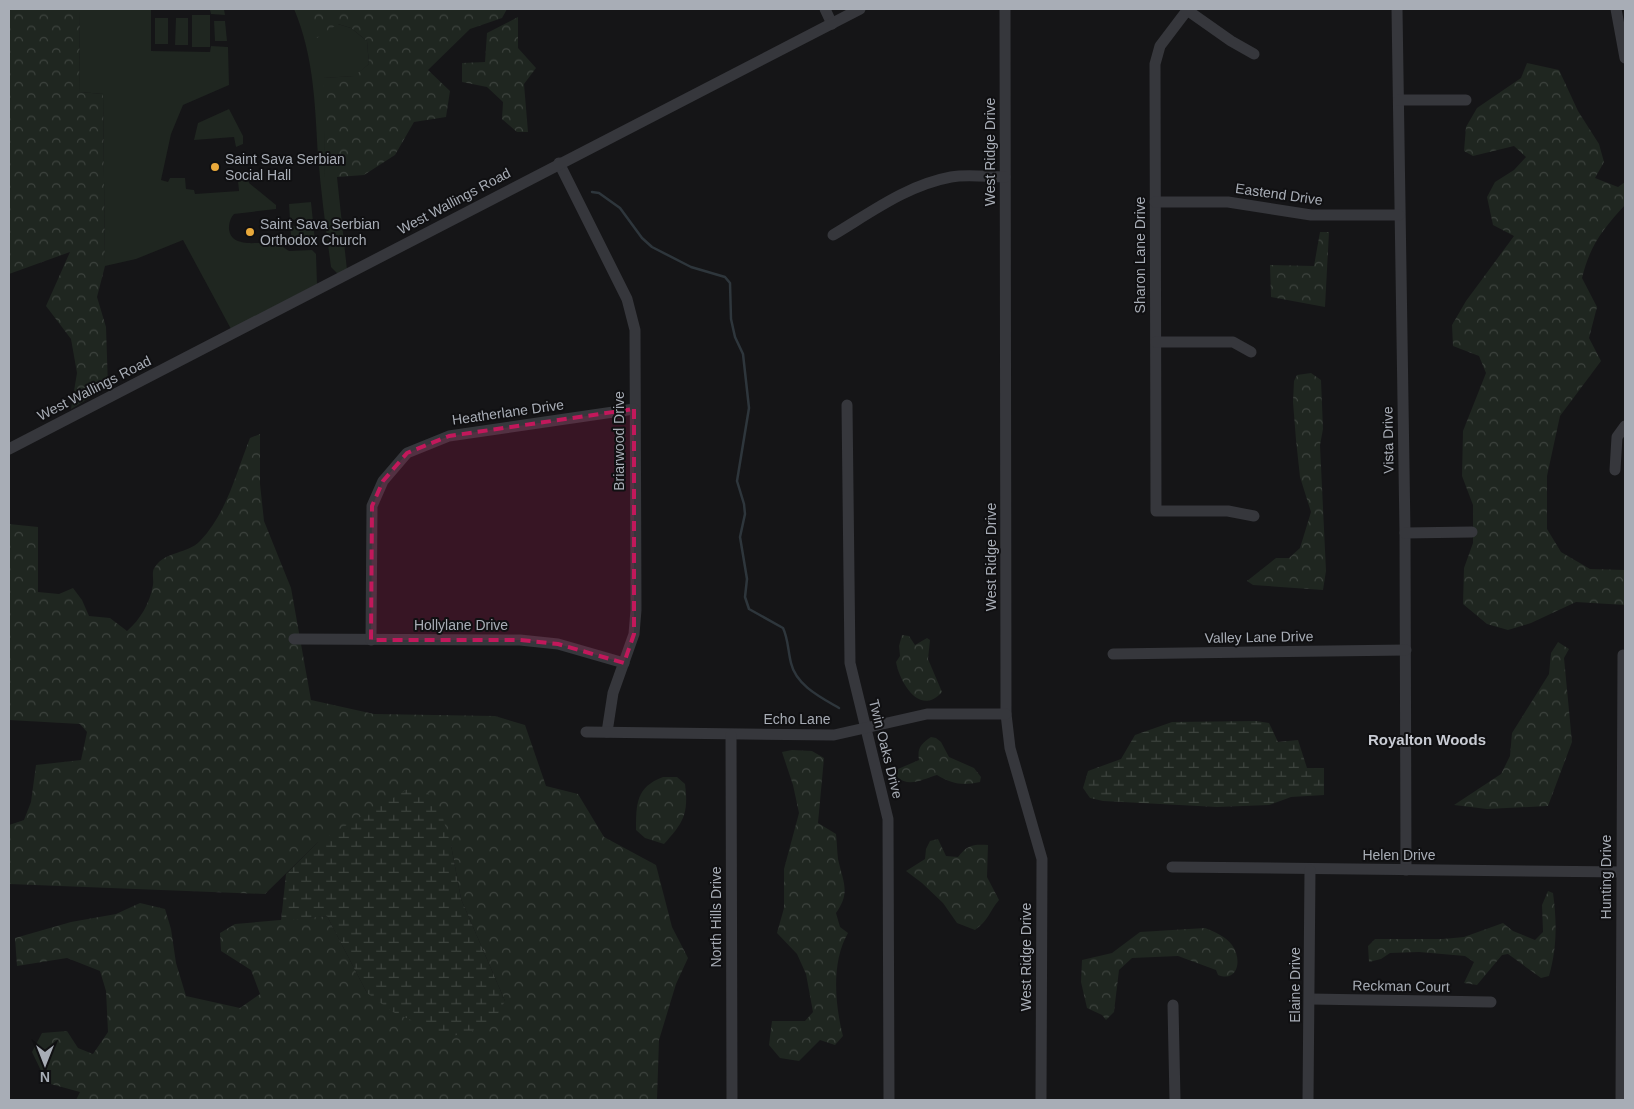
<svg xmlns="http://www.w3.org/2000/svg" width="1634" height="1109" viewBox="0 0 1634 1109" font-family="Helvetica,sans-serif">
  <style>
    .green { fill: #1f2620 }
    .forest { fill: url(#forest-crowns) }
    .wetland { fill: url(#wetland-marsh) }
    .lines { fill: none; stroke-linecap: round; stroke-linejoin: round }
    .stream { stroke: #2e363c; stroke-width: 2.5 }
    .minor { stroke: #36373c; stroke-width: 11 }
    .marked { fill: #c2185b; fill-opacity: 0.2; stroke: #c2185b; stroke-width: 4; stroke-dasharray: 10 6; stroke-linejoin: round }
    .poi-dot { fill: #e9a93b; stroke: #101012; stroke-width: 2 }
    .labels { text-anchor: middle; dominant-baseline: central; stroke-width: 4; stroke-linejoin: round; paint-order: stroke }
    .street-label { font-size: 14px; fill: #a8adb6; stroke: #101012 }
    .poi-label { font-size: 14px; fill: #a8adb6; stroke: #101012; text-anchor: start }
    .neighbourhood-label { font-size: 15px; font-weight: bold; fill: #c8cbd3; stroke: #101012 }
  </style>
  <defs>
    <pattern id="forest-crowns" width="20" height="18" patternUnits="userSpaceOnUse" patternTransform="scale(1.25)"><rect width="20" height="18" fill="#1f2620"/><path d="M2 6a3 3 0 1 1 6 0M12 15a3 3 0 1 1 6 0" fill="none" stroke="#3d433e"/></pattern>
    <pattern id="wetland-marsh" width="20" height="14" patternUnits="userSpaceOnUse" patternTransform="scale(1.25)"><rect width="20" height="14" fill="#1f2620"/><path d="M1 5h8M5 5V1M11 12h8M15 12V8" fill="none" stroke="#3d433e"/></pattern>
  </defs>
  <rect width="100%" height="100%" fill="#151517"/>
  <g class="green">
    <path d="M 80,9 L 224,9 L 225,15 L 211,14 L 210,10 L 151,10 L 151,51 L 210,52 L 211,46 L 228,47 L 229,85 L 183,105 L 171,134 L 161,180 L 168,182 L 170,178 L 185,178 L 186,189 L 194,190 L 195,194 L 239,191 L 237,171 L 248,171 L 249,183 L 276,205 L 276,209 L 234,214 C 230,219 229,223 229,229 C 231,251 268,241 282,240 L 283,247 L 289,251 L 312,250 L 316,254 L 317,284 L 231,329 L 183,240 L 136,259 L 105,266 L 103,94 L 79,92 Z"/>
    <path d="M 294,9 L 311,9 L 338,24 L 351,28 L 367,41 L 369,64 L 355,76 L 324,78 L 325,177 L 337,177 L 347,270 L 338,274 L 331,267 C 326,230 321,193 318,156 C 315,105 314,56 294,9 Z"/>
    <rect x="192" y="15" width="18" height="32"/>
    <rect x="155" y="18" width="13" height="26"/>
    <polygon points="176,18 188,18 188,45 175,45"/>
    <polygon points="214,21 225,21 227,41 215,41"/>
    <polygon points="229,109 243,136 243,144 236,147 234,137 194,140 198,123"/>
    <polygon points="311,202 315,241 292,243 290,226 306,225 306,219 290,220 289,204"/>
  </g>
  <g class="forest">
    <polygon points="9,9 80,9 79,92 103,94 105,266 97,297 106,327 108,387 71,409 77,373 71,339 46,306 70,252 9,274"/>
    <polygon points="306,9 507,9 502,18 470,29 428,70 450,91 446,117 414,122 395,155 364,175 325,178 323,78 354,76 369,64 367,41 351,28 338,24 317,38"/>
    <polygon points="518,17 518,48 536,68 524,84 528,132 517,132 502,119 503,102 487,87 462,82 462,63 485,62 487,33"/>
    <path d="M 1527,63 L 1559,70 L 1578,111 L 1599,144 L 1604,162 L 1595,178 L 1618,187 L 1625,182 L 1625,205 C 1603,229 1590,245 1582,278 L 1597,307 L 1589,338 L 1601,361 L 1560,416 L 1547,476 L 1547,529 L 1561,552 L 1590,569 L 1625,570 L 1625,605 L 1576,602 L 1531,623 L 1508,630 L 1487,624 L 1463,604 L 1464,568 L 1473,543 L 1473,505 L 1462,476 L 1463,431 L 1486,373 L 1479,356 L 1453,346 L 1452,325 L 1466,301 L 1514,236 L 1493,225 L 1487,197 L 1495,182 L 1514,170 L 1526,157 L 1514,146 L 1473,156 L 1464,151 L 1466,127 L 1477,108 L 1521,78 Z"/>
    <polygon points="1320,232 1329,232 1325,307 1271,297 1270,265 1314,266"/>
    <polygon points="1311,373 1321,380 1323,429 1320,445 1326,571 1323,590 1253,585 1247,581 1276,558 1289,558 1300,548 1311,512 1300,477 1296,440 1293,402 1294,381 1297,375"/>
    <path d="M 260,434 L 260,484 L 264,521 L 291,588 L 311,700 L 374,714 L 495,716 L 525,725 L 546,786 L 578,794 L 604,837 L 656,865 L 672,927 L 688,958 L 676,984 L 659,1040 L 657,1100 L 76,1100 L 80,1092 L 47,1083 L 32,1052 L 42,1033 L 67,1031 L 78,1048 L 93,1054 L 108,1032 L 106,991 L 100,971 L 67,958 L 17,966 L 15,938 L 71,922 L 116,914 L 140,903 L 165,909 L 171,929 L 176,963 L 186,996 L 240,1008 L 260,994 L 251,970 L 221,951 L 220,933 L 235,924 L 327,916 L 367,993 L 505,1001 L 461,899 L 451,845 L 318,842 L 265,894 L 9,884 L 9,825 L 24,820 L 31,802 L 36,765 L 81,760 L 87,732 L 80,724 L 9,720 L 9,524 L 38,527 L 38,592 L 59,594 L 73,588 L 82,600 L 89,616 L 110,618 L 127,631 C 140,620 150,603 153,585 C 154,579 151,572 155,567 C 165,551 188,554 200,541 C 227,513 236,473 250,438 Z"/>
    <path d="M 902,635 L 909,636 L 915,645 L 927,638 L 930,640 L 928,659 L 942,692 C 920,717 900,683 896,662 L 900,656 L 899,646 Z"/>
    <polygon points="1558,642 1569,649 1564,658 1572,742 1548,806 1487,809 1454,805 1501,774 1510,756 1512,733 1549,674 1551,653"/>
    <path d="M 931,737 L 936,738 L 941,742 L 949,757 L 974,768 L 981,777 L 980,782 C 963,786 952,784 937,775 C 923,779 909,788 897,777 L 898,769 L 919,760 C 917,748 921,744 931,737 Z"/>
    <path d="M 792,750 L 812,751 L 824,758 L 818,823 L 836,834 C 837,842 837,851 838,859 C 843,882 851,892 836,913 L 840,927 L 848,933 C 831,962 835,1005 843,1036 L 835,1045 L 820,1040 L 799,1061 L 780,1058 L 769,1045 L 772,1021 L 805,1021 L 813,1012 L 806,974 L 797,954 L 777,933 L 784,908 L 784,869 L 799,813 L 793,785 L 782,752 Z"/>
    <path d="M 663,777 L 677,777 L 685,784 C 689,814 683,823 664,844 L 645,838 L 636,830 C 636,804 636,787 663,777 Z"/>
    <path d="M 938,839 L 946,856 L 958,857 C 967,845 973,844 988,845 L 987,877 L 999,900 C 989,912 988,921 975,930 L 957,923 L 943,903 L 922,883 L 906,871 L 925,859 L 926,849 L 930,841 Z"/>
    <path d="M 1548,891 L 1553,893 C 1557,921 1557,949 1549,976 L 1541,978 L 1508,954 L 1502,955 L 1477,985 L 1464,983 L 1474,962 L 1465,956 L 1419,952 L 1390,953 L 1381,959 L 1369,962 L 1368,946 L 1375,939 L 1443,939 L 1464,937 L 1503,923 L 1513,931 L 1535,940 L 1543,932 L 1542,905 Z"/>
    <path d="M 1205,928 C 1215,932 1225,936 1232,945 C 1242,958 1239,983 1218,975 L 1216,970 L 1178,956 L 1132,958 L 1119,970 L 1114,1012 L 1106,1020 L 1102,1015 L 1087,1008 L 1081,982 L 1082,960 L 1112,953 L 1140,932 Z"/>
  </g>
  <g class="wetland">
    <polygon points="1256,721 1269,723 1278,742 1298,740 1307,768 1324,768 1324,795 1291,797 1269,805 1217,807 1103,801 1090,798 1083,788 1088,771 1121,759 1135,735 1172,722"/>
    <polygon points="413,786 437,799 451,845 461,899 505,1001 491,1026 449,1037 393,1012 367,993 327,916 281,921 286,874 318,842"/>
  </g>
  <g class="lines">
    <path class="stream" d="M 592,192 L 599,193 L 620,208 L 642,238 L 652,247 L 691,267 L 725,277 L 730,283 L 731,319 L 735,337 L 743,354 L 749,408 L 737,481 L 744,504 L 745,514 L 740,537 L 747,579 L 745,597 L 749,609 L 783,628 C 788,638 788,651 791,663 C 796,685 820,697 839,708"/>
    <g class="minor">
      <polyline points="825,9 832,24"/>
      <polyline points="1005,9 1006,714 1010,748 1042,859 1041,1100"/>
      <polyline points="1188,9 1160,46 1155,64 1156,511 1228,511 1254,516"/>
      <polyline points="1397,9 1405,533 1406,870"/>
      <polyline points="1616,9 1625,58"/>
      <polyline points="1187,10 1231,41 1254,54"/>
      <polyline points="1399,100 1466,100"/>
      <polyline points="559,163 627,299 635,330 636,610 634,634 613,693 607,732"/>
      <polyline points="1155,202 1228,202 1311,215 1399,215"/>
      <path d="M 833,235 C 870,213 907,185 951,177 C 968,174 988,177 1005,177"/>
      <polyline points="1156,342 1233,342 1251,352"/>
      <polyline points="847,405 850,663 888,819 889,1100"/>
      <polyline points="9,449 860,9"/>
      <polyline points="1615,470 1617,437 1625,426"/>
      <polyline points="1405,533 1472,532"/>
      <polyline points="294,639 520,640 558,644 624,663"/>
      <polyline points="371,640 372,506 383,481 407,453 449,436 634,409"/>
      <polyline points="1113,654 1406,650"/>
      <polyline points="586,732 834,735 927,714 1006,714"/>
      <polyline points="731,735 732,1100"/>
      <polyline points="1172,867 1625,872"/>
      <polyline points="1310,999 1491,1002"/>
      <polyline points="1173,1005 1175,1100"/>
      <polyline points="1308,1100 1310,870"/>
      <polyline points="1621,1100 1623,655"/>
    </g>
  </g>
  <path class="marked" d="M 634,409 L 634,634 L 624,663 L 558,644 L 520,640 L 371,640 L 372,506 L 383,481 L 407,453 L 449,436 Z"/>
  <g class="poi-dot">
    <circle cx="215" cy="167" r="5"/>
    <circle cx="250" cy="232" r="5"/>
  </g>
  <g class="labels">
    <g class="street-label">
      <text transform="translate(990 152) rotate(-90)">West Ridge Drive</text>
      <text transform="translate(1279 194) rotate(8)">Eastend Drive</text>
      <text transform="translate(454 201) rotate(-28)">West Wallings Road</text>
      <text transform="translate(1140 255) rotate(-90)">Sharon Lane Drive</text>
      <text transform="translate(94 388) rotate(-27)">West Wallings Road</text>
      <text transform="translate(508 412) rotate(-8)">Heatherlane Drive</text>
      <text transform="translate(1388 440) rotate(-91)">Vista Drive</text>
      <text transform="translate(619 441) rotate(-90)">Briarwood Drive</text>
      <text transform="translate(991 557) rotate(-90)">West Ridge Drive</text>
      <text x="461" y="625">Hollylane Drive</text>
      <text transform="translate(1259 637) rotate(-1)">Valley Lane Drive</text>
      <text x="797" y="719">Echo Lane</text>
      <text transform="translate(886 749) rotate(76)">Twin Oaks Drive</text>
      <text x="1399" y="855">Helen Drive</text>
      <text transform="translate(1606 877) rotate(-90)">Hunting Drive</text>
      <text transform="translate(716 917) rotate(-90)">North Hills Drive</text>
      <text transform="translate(1026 957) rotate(-90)">West Ridge Drive</text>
      <text transform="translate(1295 985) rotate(-90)">Elaine Drive</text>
      <text transform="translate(1401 986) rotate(1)">Reckman Court</text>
    </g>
    <g class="poi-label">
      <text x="225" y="159">Saint Sava Serbian<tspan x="225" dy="16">Social Hall</tspan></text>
      <text x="260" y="224">Saint Sava Serbian<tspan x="260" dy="16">Orthodox Church</tspan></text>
    </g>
    <g class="neighbourhood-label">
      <text x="1427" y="739">Royalton Woods</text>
    </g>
  </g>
  <rect width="1634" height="1109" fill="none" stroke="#a8adb6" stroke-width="20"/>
  <g transform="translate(45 1064) rotate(180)" stroke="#101012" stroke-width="4" paint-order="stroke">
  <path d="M0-4L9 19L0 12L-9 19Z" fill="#a8adb6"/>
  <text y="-8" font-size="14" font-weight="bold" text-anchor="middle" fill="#a8adb6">N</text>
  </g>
</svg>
